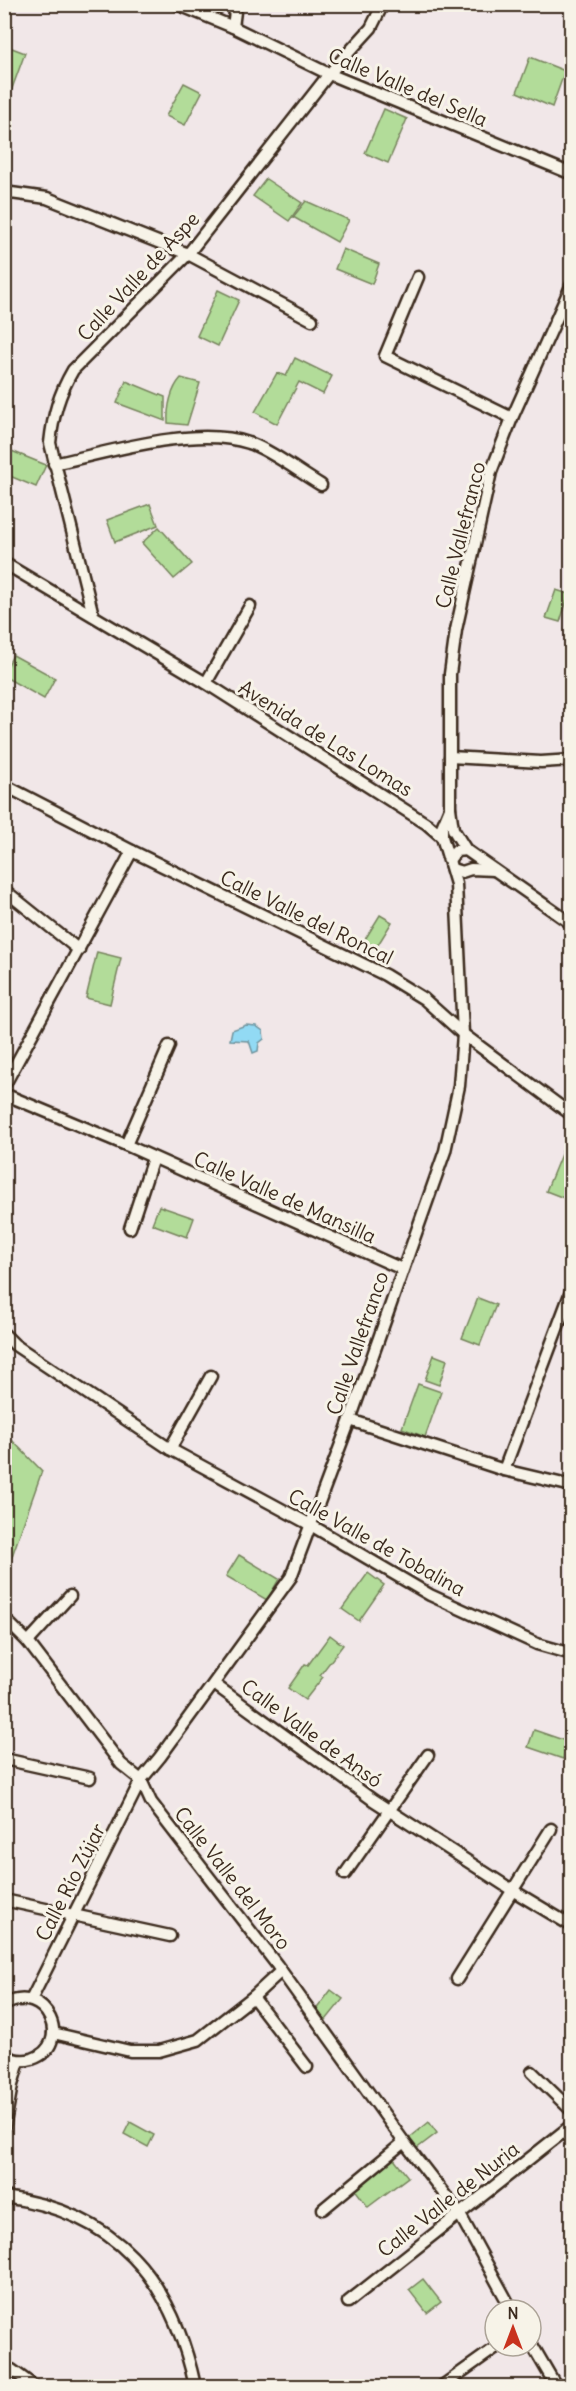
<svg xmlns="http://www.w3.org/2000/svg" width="576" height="2391" viewBox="0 0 576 2391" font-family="Delius,sans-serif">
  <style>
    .green { fill: #b2dc99; stroke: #76835c; stroke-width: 1.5 }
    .water { fill: #92daf4; stroke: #6f949e; stroke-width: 1.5 }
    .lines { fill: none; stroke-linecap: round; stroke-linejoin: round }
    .street-casing { stroke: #3b2a1e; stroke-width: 15 }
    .street { stroke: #f7f3e8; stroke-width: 10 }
    .labels { text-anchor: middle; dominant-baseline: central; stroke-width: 6; stroke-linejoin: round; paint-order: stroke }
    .street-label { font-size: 20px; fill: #3b2a1e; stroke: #f7f3e8 }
  </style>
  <rect width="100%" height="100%" fill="#f1e7e8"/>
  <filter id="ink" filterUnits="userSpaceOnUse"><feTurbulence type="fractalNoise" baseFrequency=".0167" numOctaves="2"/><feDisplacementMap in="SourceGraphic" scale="12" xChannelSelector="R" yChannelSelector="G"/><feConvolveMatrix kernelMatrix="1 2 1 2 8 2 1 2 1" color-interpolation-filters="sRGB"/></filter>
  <g filter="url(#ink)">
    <g class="green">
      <polygon points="4,45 25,53 10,94 5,92"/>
      <polygon points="530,57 565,71 552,107 517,92"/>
      <polygon points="184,83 202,92 185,125 166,116"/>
      <polygon points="384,109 407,119 388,163 365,153"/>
      <polygon points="266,179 302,203 289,221 253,196"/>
      <polygon points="306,201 349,220 337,242 293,217"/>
      <polygon points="343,249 379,264 372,284 335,269"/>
      <polygon points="218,290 239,300 218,346 197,336"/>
      <polygon points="295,358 332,376 323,394 299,382 277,424 255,412 277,373 286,376"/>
      <path d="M 181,378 L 200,383 L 187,425 L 168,423 C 167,407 171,389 181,378 Z"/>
      <polygon points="126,381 165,397 165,421 117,403"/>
      <polygon points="4,448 46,465 36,487 5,474"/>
      <polygon points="150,504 158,525 115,542 107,520"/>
      <polygon points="159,527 192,564 174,579 142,543"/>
      <polygon points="556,590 569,594 560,622 546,618"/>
      <polygon points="13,655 55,678 44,699 5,677 5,671"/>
      <polygon points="380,915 392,922 376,948 364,941"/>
      <polygon points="97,952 121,958 110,1004 86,998"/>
      <polygon points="564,1147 571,1150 571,1181 564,1198 546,1191"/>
      <polygon points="159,1206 194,1218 187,1237 152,1224"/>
      <polygon points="478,1298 496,1305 480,1345 462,1338"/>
      <polygon points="434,1355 447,1360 439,1385 425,1380"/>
      <polygon points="418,1384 441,1392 425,1437 402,1428"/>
      <polygon points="5,1433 42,1471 5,1576"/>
      <polygon points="239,1555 279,1579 267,1600 226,1576"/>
      <polygon points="368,1573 384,1585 359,1621 342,1609"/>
      <polygon points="330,1635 343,1645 320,1675 323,1677 305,1700 288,1688 305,1664 308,1665"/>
      <polygon points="534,1730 569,1742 563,1759 528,1747"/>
      <polygon points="331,1990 343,1999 326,2020 315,2011"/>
      <polygon points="130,2122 154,2135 148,2147 124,2134"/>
      <polygon points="429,2122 437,2133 416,2149 408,2139"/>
      <polygon points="393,2158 408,2177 368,2207 354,2188"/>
      <polygon points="423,2279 441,2302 427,2313 409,2290"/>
    </g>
    <polygon class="water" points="246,1025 256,1026 263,1031 264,1039 259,1043 258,1051 253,1053 249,1041 230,1040 232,1030"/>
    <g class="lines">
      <g class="street-casing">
        <g id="street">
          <polyline points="177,4 233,27 329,74 572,174"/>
          <polyline points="233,27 236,4"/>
          <polyline points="4,192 47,198 188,254 312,320"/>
          <polyline points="418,277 385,356 512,418"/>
          <path d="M 54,464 C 109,452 195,425 249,443 C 269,449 302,474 321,485"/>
          <polyline points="4,563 206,683 427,824 442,837"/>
          <path d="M 93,615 L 50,443 C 53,415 59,394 73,370 L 188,254 L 329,74 L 371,28 L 383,4"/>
          <polyline points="206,683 250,606"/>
          <polyline points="450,757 541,762 572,760"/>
          <polyline points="4,785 132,851 385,975 424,999 463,1034 572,1115"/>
          <polyline points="466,850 453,829 450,808 450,674 456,630 491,472 512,418 572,284"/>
          <polyline points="450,859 456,851 466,850 572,924"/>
          <polyline points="452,869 462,872 471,869 494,870"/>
          <polyline points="8,893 79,950"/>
          <polyline points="4,1086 132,851"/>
          <polyline points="4,1094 126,1145 402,1269"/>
          <polyline points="126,1145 169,1046"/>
          <polyline points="130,1228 153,1158"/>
          <polyline points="4,1334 15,1345 170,1449 309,1524 430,1595 537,1644 572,1654"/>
          <polyline points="350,1420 504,1470 572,1486"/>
          <polyline points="170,1449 211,1376"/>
          <polyline points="504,1470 572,1289"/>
          <polyline points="4,1618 28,1642 121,1764 141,1780 151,1802 277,1965 404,2142 459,2213 512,2310"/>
          <polyline points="28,1642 70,1596"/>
          <polyline points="214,1684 373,1800 512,1890 572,1926"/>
          <polyline points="4,1759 90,1778"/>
          <polyline points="345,1874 428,1755"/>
          <polyline points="4,1900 170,1936"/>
          <polyline points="457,1979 551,1829"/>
          <polyline points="253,1997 307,2067"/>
          <polyline points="31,2000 141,1780 160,1757 291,1577 350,1420 445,1151 459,1086 463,1034 456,884 442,837 442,827 450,808"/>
          <path d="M 4,2005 C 47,1981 74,2045 32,2059 C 22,2062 13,2060 4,2055"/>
          <polyline points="53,2033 130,2051 159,2051 198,2040 253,1997 281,1971"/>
          <polyline points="532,2072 572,2111"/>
          <polyline points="4,2128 12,2085 19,2061"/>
          <path d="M 4,2197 C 116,2212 172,2279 195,2386"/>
          <polyline points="323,2209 404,2142"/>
          <polyline points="348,2302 572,2125"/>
          <polyline points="531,2343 556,2386"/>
          <polyline points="4,2369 12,2370 34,2386"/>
          <polyline points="442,2386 498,2346"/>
        </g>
      </g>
      <use href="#street" class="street"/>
    </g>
  </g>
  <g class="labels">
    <g class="street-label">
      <text transform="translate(408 87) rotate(23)">Calle Valle del Sella</text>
      <text transform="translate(138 276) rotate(-47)">Calle Valle de Aspe</text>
      <text transform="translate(460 535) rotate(-76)">Calle Vallefranco</text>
      <text transform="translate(326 738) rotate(32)">Avenida de Las Lomas</text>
      <text transform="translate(307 917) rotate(26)">Calle Valle del Roncal</text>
      <text transform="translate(285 1197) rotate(24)">Calle Valle de Mansilla</text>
      <text transform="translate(357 1343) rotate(-71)">Calle Vallefranco</text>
      <text transform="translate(377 1542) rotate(29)">Calle Valle de Tobalina</text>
      <text transform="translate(312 1733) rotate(36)">Calle Valle de Ansó</text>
      <text transform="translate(233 1878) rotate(52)">Calle Valle del Moro</text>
      <text transform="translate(70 1882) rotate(-63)">Calle Río Zújar</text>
      <text transform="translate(448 2199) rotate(-38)">Calle Valle de Nuria</text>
    </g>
  </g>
  <rect width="576" height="2391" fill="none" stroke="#f7f3e8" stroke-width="24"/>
  <rect x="12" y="12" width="552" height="2367" fill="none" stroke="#3b2a1e" stroke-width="2" filter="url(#ink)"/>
  <g transform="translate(513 2328)"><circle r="28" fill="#f7f3e8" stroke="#aca397" stroke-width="1.5"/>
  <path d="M0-4.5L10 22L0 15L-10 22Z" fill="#c8321e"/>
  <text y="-9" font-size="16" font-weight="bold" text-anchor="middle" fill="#3b2a1e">N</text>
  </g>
</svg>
